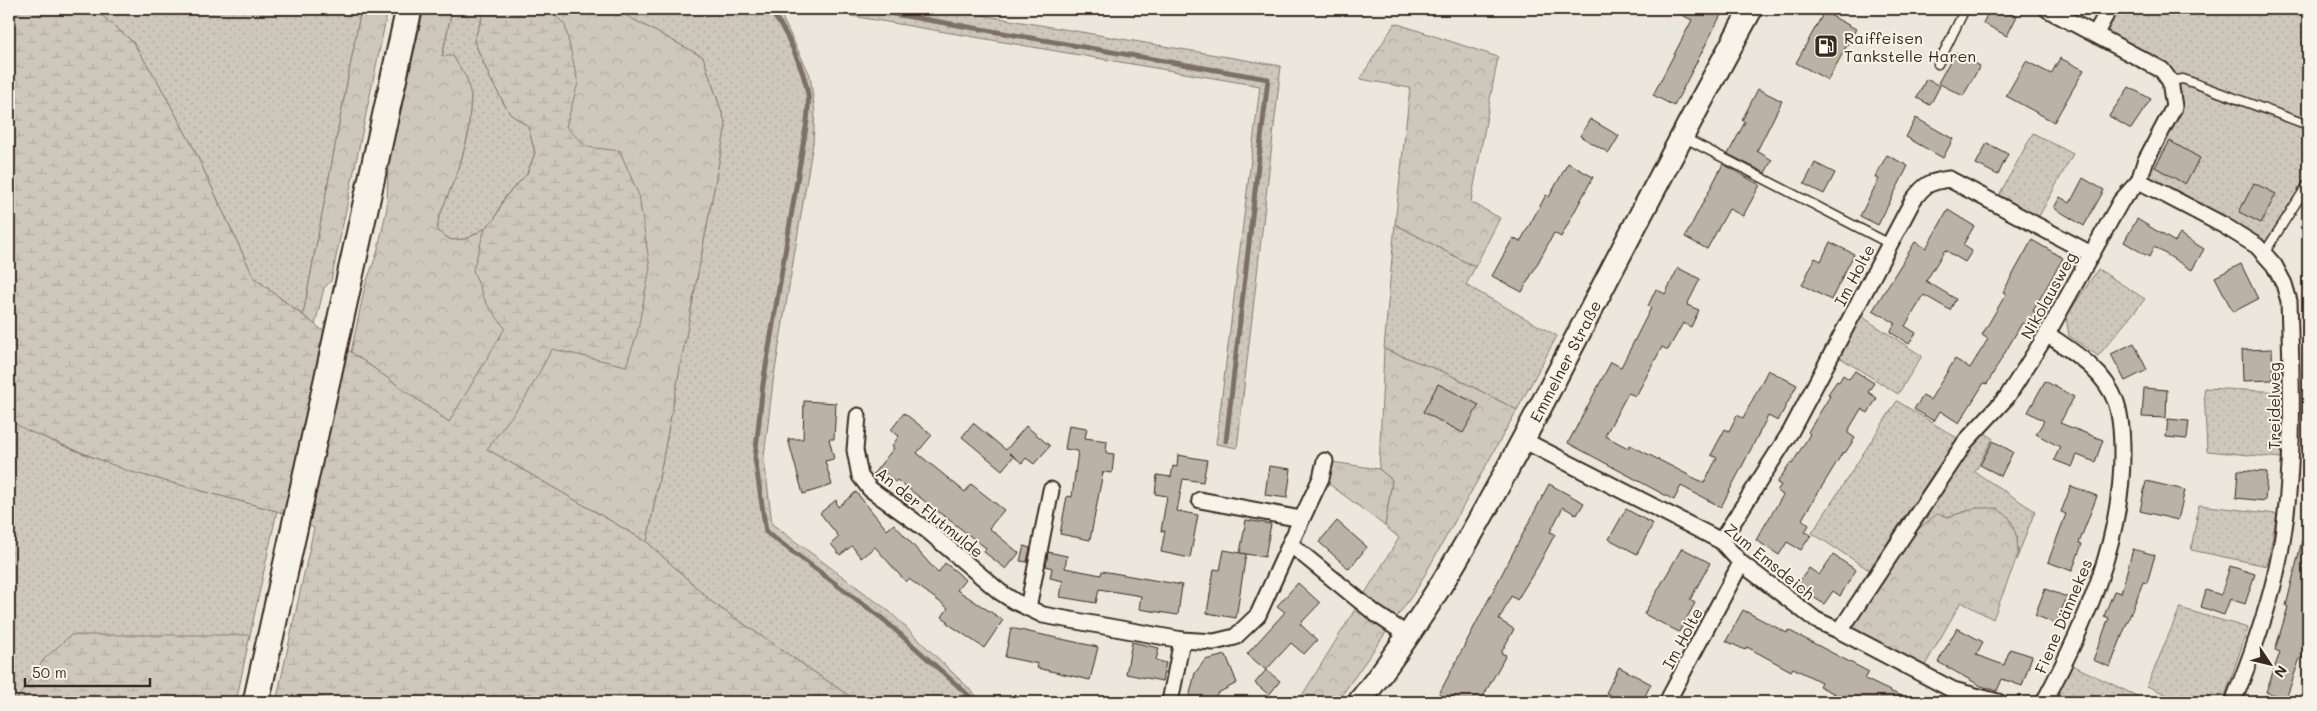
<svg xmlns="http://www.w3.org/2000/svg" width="2317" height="711" viewBox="0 0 2317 711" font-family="Mali,sans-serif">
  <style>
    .grass { fill: url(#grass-dots); stroke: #84796d }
    .forest { fill: url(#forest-crowns); stroke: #84796d }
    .wetland { fill: url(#wetland-marsh); stroke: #84796d }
    .park { fill: url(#park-tufts); stroke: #84796d }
    .water { fill: url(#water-ripples); stroke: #7c7064 }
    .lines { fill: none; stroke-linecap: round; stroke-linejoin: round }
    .stream { stroke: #7c7064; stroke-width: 5 }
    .building { fill: #bab2a7; stroke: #3b2a1e }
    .lane-casing { stroke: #3b2a1e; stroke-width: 11 }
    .street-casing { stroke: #3b2a1e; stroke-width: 19 }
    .secondary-casing { stroke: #3b2a1e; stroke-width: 26 }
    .primary-casing { stroke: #3b2a1e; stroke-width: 29 }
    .lane { stroke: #f7f3e8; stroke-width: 8 }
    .street { stroke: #f7f3e8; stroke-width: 15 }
    .secondary { stroke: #f7f3e8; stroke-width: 22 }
    .primary { stroke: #f7f3e8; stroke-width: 25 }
    .labels { text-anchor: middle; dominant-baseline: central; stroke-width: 4; stroke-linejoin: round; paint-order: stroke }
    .poi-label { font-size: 16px; fill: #3b2a1e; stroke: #f7f3e8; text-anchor: start }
    .street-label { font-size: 16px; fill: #3b2a1e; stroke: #f7f3e8 }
  </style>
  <defs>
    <pattern id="grass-dots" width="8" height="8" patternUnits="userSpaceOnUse" patternTransform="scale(1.25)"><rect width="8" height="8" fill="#cec8bc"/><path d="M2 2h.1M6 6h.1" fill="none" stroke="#b2aca1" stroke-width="1.8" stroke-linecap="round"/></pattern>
    <pattern id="forest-crowns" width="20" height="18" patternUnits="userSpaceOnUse" patternTransform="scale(1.25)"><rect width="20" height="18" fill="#cec8bc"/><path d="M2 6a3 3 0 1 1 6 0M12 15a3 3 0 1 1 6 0" fill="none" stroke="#b2aca1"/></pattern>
    <pattern id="wetland-marsh" width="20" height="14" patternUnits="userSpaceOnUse" patternTransform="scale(1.25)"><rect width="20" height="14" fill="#cec8bc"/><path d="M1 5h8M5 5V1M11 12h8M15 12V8" fill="none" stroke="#b2aca1"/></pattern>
    <pattern id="park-tufts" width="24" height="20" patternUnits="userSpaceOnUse" patternTransform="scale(1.25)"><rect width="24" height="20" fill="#cec8bc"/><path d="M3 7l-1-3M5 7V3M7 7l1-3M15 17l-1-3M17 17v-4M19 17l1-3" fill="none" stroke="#b2aca1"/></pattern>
    <pattern id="water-ripples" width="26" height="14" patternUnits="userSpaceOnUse" patternTransform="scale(1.25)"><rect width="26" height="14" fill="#a89f93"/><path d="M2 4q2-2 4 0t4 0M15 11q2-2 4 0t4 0" fill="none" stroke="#8a8277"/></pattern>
  </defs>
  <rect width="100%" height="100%" fill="#ece7dc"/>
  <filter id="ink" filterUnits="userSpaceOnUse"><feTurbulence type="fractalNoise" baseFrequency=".02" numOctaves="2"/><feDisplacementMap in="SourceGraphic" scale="10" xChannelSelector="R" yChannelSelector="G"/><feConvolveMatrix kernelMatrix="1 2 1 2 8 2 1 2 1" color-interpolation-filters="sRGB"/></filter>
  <g filter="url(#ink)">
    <g class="grass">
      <polygon points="94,9 361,9 303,315 254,278 193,147 157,80 132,41"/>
      <polygon points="452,9 485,9 474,41 491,80 510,113 528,126 535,153 527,174 505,197 495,218 485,228 467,239 451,240 437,231 439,217 459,168 468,136 471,96 453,56 442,57"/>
      <polygon points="614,9 778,9 810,75 815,113 813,143 773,382 764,457 772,524 889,611 983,702 858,702 713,603 647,542 726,125 703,57"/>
      <polygon points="811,9 963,9 963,12 1281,66 1237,448 1216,444 1260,86"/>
      <polygon points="2109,9 2308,9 2308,186 2265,252 2139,181 2174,107 2170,81 2096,33"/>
      <polygon points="2033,133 2073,154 2038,218 1998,197"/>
      <polygon points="1395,224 1475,267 1466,285 1557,336 1517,410 1446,373 1384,349"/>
      <polygon points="2098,269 2145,299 2098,356 2069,336 2066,317"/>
      <polygon points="1861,316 1922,356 1898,394 1839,357"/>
      <polygon points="2204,388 2284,392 2281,458 2207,451"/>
      <polygon points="1897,401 1957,438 1869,570 1812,533"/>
      <path d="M 9,420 C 92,465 186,486 277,511 L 250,635 L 233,657 L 209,702 L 9,702 Z"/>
      <polygon points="1985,433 1993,438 1975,472 2035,511 2018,555 2017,537 1977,508 1948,517 1911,535 1968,448"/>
      <polygon points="2199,505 2277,514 2267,566 2191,550"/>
      <polygon points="2180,608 2248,628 2223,702 2183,702 2147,686"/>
      <polygon points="2070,664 2139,697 2136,702 2052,702"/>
    </g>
    <g class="forest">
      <polygon points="361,9 388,9 331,281 324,288 315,325 303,315"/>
      <polygon points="424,9 452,9 442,56 453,56 467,79 471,96 468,135 459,168 439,217 437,231 451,240 467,239 485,228 495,218 505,197 527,174 535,153 528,126 510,114 491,80 474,41 485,9 614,9 703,57 726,125 647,542 487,449 351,352 365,286 377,253 387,208 388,166"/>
      <polygon points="1395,23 1498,57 1471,202 1500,218 1475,267 1395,224 1410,88 1360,79"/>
      <polygon points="1384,349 1446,373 1517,410 1418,587 1337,702 1298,702 1399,538 1385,526 1392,480 1379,469"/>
      <polygon points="1977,508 1996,508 2009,517 2017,537 2018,555 1993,619 1961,602 1924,667 1859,636 1854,626 1856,617 1911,535 1937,514 1948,517"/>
    </g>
    <g class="wetland">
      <path d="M 9,9 L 94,9 L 132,41 L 157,80 L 193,147 L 254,278 L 351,352 L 449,422 L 505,328 L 486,303 L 473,270 L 485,228 L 495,218 L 505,197 L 527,174 L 535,153 L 528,126 L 510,114 L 491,80 L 474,41 L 485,9 L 549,9 L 565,25 L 578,83 L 566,127 L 587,147 L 620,151 L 639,196 L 650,268 L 637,334 L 626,366 L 552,349 L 526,397 L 487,449 L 647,542 L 713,603 L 858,702 L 552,702 C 535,696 519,689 503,702 L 276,702 L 314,528 L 277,511 L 128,471 L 26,430 L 9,420 Z"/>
      <polygon points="71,635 250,635 236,702 15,702 44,659"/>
    </g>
    <polygon class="park" points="1325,461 1379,469 1392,480 1385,526 1321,478"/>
    <polygon class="water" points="530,694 552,702 503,702 509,697"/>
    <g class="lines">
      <g class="stream">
        <path d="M 767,9 C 785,23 804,71 808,94 C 809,102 808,112 807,121 L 763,384 L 755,458 L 766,532 L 883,619 L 976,702"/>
        <polyline points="865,9 1268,79 1226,441"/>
      </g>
    </g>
    <g class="building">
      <polygon points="1670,9 1724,9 1674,106 1653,95 1692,20"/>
      <polygon points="1990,9 2003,9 2017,16 2007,36 1983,23"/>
      <polygon points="1824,12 1856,29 1828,80 1796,63"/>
      <polygon points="1955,52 1980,66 1963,96 1938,83"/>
      <polygon points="2060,58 2084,70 2054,122 2006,96 2026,61 2051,74"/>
      <polygon points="1926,79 1940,86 1930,105 1917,98"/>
      <polygon points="2129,87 2151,99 2131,129 2109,116"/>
      <polygon points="1758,89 1782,101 1757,151 1772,160 1765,173 1728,154 1745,122 1742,120"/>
      <polygon points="1916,118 1953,139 1943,158 1906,137"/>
      <polygon points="1590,119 1619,136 1609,153 1580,136"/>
      <polygon points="2170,141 2200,158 2185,184 2155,167"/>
      <polygon points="1987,143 2008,154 1998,175 1976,164"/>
      <polygon points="1887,155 1908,166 1878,225 1860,216 1879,179 1875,177"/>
      <polygon points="1568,163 1593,177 1561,237 1554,233 1522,292 1492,276 1513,238 1520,242 1546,195 1549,197"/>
      <polygon points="1815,163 1835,173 1824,194 1804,184"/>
      <polygon points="1723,164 1760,185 1743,216 1729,209 1707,249 1685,237"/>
      <polygon points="2083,178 2104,190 2084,226 2054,208 2060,197 2070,203"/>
      <polygon points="2254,183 2276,194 2261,223 2239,212"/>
      <polygon points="1948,210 1974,226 1963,245 1972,251 1965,262 1945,250 1926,281 1956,299 1950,310 1924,295 1905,326 1916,333 1909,344 1890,332 1895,323 1873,310 1915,242 1926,248"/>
      <polygon points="2137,219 2175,242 2180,234 2204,249 2192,270 2154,247 2149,257 2124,242"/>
      <polygon points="2032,240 2063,258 2033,311 2035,312 2028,326 2022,323 1987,384 1984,383 1959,423 1940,411 1934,421 1914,409 1923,396 1930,400 1955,359 1970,368 1988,339 1982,335 2006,294 2003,292"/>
      <polygon points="1830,242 1854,254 1831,300 1802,285 1815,258 1821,261"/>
      <polygon points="2241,264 2258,299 2233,312 2215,277"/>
      <polygon points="1678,268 1700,279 1687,305 1699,310 1691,327 1683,323 1668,350 1662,347 1636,396 1628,393 1605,436 1628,448 1630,445 1704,483 1717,458 1711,455 1725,429 1729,431 1737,415 1743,418 1768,370 1797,385 1778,421 1768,416 1721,507 1681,486 1674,500 1568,443 1611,362 1621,367 1651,308 1648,306 1656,289 1665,294"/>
      <polygon points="2134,343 2147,370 2125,381 2111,354"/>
      <polygon points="2272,349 2273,380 2243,381 2242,350"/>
      <polygon points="1855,371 1874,383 1868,392 1877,398 1868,413 1861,409 1848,431 1848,433 1855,438 1845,453 1843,452 1802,519 1809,525 1805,532 1811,535 1801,550 1787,542 1779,555 1756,540 1783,495 1777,491 1781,485 1777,483 1790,463 1792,464 1810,434 1808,432 1830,396 1828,394 1837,381 1839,382 1843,375 1849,379"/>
      <polygon points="2045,381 2074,397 2060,423 2103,440 2095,462 2077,455 2072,467 2054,460 2060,447 2036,434 2044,421 2028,412"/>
      <polygon points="1438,384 1479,405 1463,433 1423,412"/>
      <polygon points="2144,388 2167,390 2166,418 2142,417"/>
      <polygon points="804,401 836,403 834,439 829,439 834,459 825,461 832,485 803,494 788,439 803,439"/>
      <polygon points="904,413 932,435 917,453 965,492 971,484 1004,510 989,528 1019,553 1006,569 984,552 986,548 897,480 895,482 882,471 873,474 894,448 892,446 899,436 891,430"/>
      <polygon points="2168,419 2189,421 2187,439 2166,437"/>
      <polygon points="973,423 1006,450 1026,426 1050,446 1034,464 1026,458 1022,463 1009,453 1014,456 1002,470 962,437"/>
      <polygon points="1069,425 1087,428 1085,438 1107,441 1106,453 1114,454 1112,473 1103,472 1090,540 1060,534 1067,496 1072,497 1078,451 1065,449"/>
      <polygon points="1993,441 2013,452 2001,476 1980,465"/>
      <polygon points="1178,455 1207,460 1203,482 1183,479 1177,511 1198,515 1190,558 1161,552 1165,531 1161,531 1167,496 1155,494 1157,475 1171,477 1173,466 1177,467"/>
      <polygon points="1269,466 1291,469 1287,498 1265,495"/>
      <polygon points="2238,470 2267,472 2265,501 2236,498"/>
      <polygon points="2146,481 2185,490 2178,520 2140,511"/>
      <polygon points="1549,484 1584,503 1577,515 1563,507 1550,532 1555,534 1538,566 1517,600 1511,596 1499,620 1514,629 1501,653 1506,655 1480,702 1451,702 1438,696"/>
      <polygon points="2071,486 2097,496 2079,543 2082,544 2072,571 2048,562 2066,514 2061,512"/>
      <polygon points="856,492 887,530 894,524 938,573 945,563 958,573 965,580 957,590 1003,620 984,648 947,623 948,621 942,617 948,608 909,579 906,582 875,547 861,558 852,546 840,555 831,544 839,537 820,513 836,500 838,507"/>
      <polygon points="1626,509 1653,524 1637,554 1609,539"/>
      <polygon points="1246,520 1271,524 1265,557 1240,553"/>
      <polygon points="1337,521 1367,547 1349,569 1319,542"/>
      <polygon points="2302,540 2308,541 2308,656 2303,654 2302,659 2300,658 2286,699 2266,692 2280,652 2275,650 2288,607 2286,606"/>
      <polygon points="1024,546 1030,548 1027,562 1020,561"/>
      <polygon points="1682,548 1710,563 1690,600 1695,603 1679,632 1644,614"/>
      <polygon points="2133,549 2155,555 2147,583 2143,582 2110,667 2093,660 2109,618 2104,616 2114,591 2121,593"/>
      <polygon points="1224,550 1246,554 1236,618 1207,613 1214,569 1220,570"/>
      <polygon points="1048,552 1067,556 1065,568 1101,575 1102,571 1182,585 1178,615 1139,609 1141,596 1099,589 1096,603 1060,597 1063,581 1050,578 1052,568 1046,566"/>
      <polygon points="1833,555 1856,570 1840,596 1833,591 1824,604 1796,586 1809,568 1819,575"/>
      <polygon points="2230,566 2255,574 2245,604 2230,599 2224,615 2201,607 2206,590 2221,595"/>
      <polygon points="1298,583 1320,603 1300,624 1317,640 1304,654 1291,643 1266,670 1247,654 1285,612 1277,606"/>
      <polygon points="2045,589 2067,597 2056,624 2035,615"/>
      <polygon points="1743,610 1787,633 1788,630 1869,672 1865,679 1913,702 1851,702 1819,686 1821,682 1793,668 1791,671 1747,647 1745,650 1726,641"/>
      <polygon points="1011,628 1098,647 1090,680 1037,668 1038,664 1005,657"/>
      <polygon points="1957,628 1983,642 1976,655 2004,665 2010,649 2032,656 2022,686 2002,679 1997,691 1981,686 1938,662"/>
      <polygon points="1132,642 1159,648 1156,660 1166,663 1162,681 1126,674"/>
      <polygon points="1226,655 1237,683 1218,693 1211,702 1188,702 1195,673 1205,660"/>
      <polygon points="1619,667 1651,684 1642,702 1625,702 1606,693"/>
      <polygon points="1266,670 1280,681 1269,695 1255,683"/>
    </g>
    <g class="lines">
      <g class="lane-casing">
        <g id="lane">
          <polyline points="1938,64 1965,9"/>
          <polyline points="2170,81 2183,79 2308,125"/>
          <polyline points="1683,137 1890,244"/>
          <polyline points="2265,252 2308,184"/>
        </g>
      </g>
      <g class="street-casing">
        <g id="street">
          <polyline points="2096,33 2109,9"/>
          <path d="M 2139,181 L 2223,225 L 2257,246 L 2274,265 L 2284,284 L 2289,301 C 2292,391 2296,484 2276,573 C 2266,617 2250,660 2233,702"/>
          <polyline points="858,416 855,450 860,476 870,489 928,531 1000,592 1014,601 1043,615 1182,640 1214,642 1235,637 1258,615 1290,544 1376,614 1409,636"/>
          <polyline points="1523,440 1721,541 1741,563 1816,620 1840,631 1953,690 1998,702"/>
          <polyline points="1200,500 1301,519"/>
          <path d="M 1721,541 L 1791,431 L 1913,200 C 1925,184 1929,182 1949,179 L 2091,254"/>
          <polyline points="1290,544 1321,478 1325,461"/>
          <polyline points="1028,608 1051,490"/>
          <polyline points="1840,631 1966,441 2007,397 2047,334 2121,201 2139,181 2145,162 2174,107 2170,81 2162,70 2047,9"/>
          <polyline points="1170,702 1182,640"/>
          <polyline points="1667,702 1741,563"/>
          <path d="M 2044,702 C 2085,625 2123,540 2122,451 C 2122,435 2121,417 2116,402 C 2104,370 2073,352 2047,334"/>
        </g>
      </g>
      <g class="secondary-casing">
        <g id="secondary">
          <path id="s1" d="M 1359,702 C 1443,597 1505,475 1567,356 C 1627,240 1688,124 1751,9"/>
        </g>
      </g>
      <g class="primary-casing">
        <polyline id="primary" points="256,702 409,9"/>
      </g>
      <use href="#lane" class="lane"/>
      <use href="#street" class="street"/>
      <use href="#secondary" class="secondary"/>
      <use href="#primary" class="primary"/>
    </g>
  </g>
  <defs>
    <g id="fuel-square" transform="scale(1.25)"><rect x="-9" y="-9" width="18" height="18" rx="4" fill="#3b2a1e" stroke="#f7f3e8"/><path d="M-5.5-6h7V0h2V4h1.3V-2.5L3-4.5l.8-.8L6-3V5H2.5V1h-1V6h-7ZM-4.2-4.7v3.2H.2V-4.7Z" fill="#fff"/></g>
  </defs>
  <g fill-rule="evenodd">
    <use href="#fuel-square" x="1826" y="46"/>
  </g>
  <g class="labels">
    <g class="poi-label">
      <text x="1844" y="37">Raiffeisen<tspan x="1844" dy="18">Tankstelle Haren</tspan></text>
    </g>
    <g class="street-label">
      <text transform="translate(1854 275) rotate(-62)">Im Holte</text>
      <text transform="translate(2048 295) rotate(-61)">Nikolausweg</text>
      <text stroke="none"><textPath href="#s1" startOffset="399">Emmelner Straße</textPath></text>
      <text transform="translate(2273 406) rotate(-90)">Treidelweg</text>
      <text transform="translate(930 512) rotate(39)">An der Flutmulde</text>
      <text transform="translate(1770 561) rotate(39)">Zum Emsdeich</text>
      <text transform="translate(2063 616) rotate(-67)">Fiene Dännekes</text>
      <text transform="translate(1682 638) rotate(-62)">Im Holte</text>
    </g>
  </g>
  <rect width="2317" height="711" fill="none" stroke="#f7f3e8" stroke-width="30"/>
  <rect x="15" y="15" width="2287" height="681" fill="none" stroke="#3b2a1e" stroke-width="2" filter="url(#ink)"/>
  <g transform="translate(2270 664) rotate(125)" stroke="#f7f3e8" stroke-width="4" paint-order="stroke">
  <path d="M0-4L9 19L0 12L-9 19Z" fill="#3b2a1e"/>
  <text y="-8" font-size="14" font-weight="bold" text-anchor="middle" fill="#3b2a1e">N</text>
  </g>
  <path d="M25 678v8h125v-8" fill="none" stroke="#3b2a1e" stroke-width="2.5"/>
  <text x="32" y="678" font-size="15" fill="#3b2a1e" stroke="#f7f3e8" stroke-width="4" paint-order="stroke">50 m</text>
</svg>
